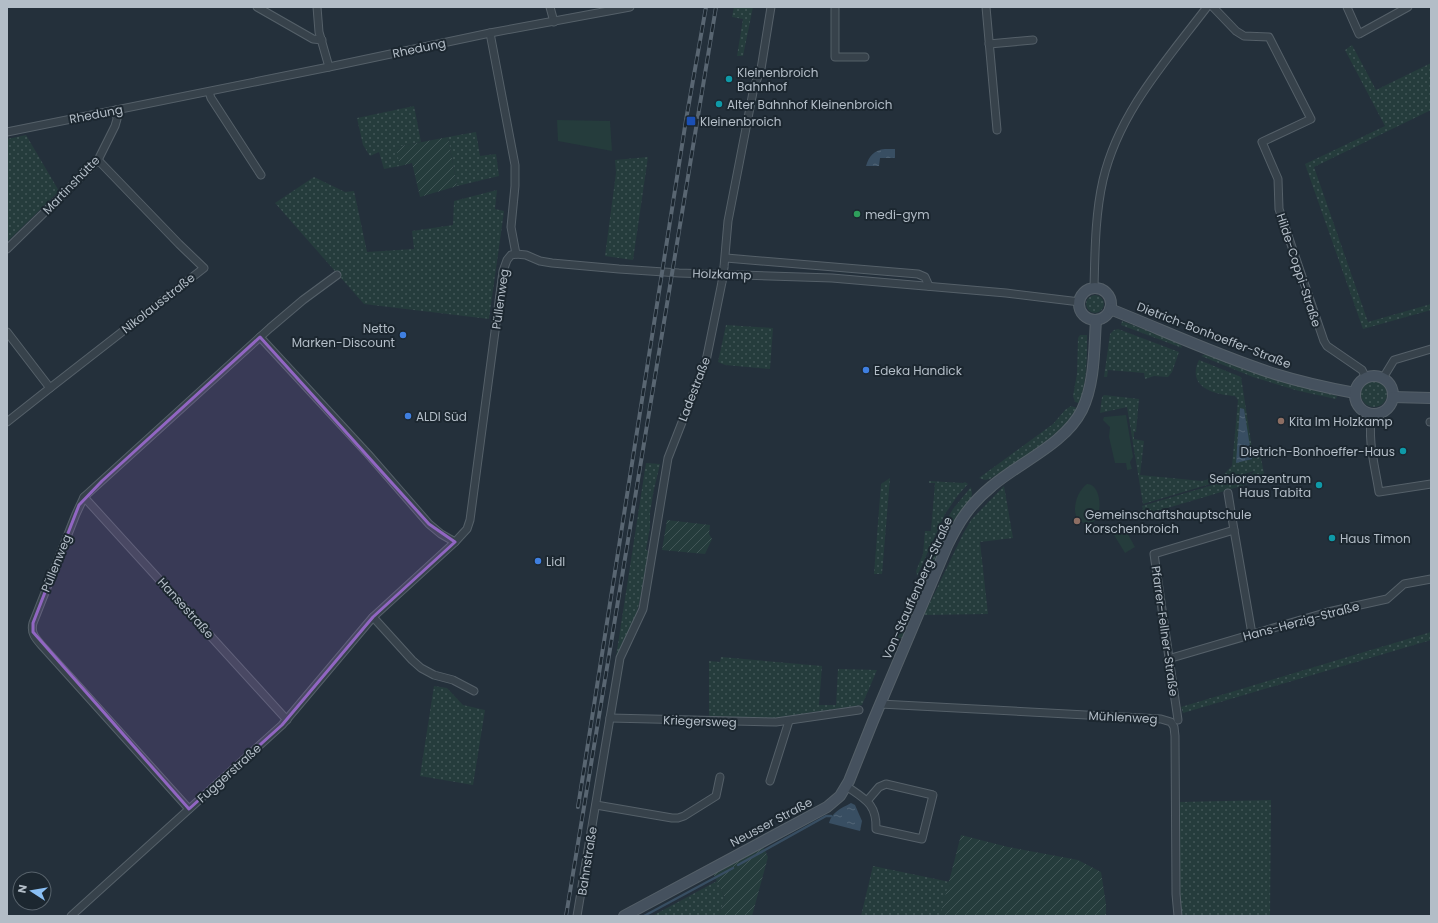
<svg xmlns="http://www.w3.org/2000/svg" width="1438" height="923" viewBox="0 0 1438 923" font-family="Poppins,sans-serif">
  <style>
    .grass { fill: url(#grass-dots) }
    .garden { fill: url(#garden-furrows) }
    .pitch { fill: #253c3c }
    .water { fill: url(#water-ripples) }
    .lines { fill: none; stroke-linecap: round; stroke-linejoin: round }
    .stream { stroke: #384e62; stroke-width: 2.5 }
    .street-casing { stroke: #556069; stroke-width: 9 }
    .secondary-casing { stroke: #556069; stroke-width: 12 }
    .street { stroke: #37424b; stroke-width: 7 }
    .secondary { stroke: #45515e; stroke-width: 10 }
    .rail-casing { stroke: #596672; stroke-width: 4 }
    .rail { stroke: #1c2730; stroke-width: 2.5; stroke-dasharray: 8; stroke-linecap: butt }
    .street-bridge-casing { stroke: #556069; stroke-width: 9; stroke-linecap: butt }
    .street-bridge { stroke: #37424b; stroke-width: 7 }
    .marked { fill: #9166c2; fill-opacity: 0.2; stroke: #9166c2; stroke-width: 3; stroke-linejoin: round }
    .culture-dot { fill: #0f9aa8; stroke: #1c2730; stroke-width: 1.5 }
    .transit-dot { fill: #1a4fb4; stroke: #1c2730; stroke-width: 1.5 }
    .leisure-dot { fill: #2e9e5b; stroke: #1c2730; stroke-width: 1.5 }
    .shop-dot { fill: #3f7fe0; stroke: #1c2730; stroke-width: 1.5 }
    .education-dot { fill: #8d6e63; stroke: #1c2730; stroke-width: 1.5 }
    .labels { text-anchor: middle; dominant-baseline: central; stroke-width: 4; stroke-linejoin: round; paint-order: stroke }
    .street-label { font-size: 12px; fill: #b3bdc7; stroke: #1c2730 }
    .poi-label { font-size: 12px; fill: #b3bdc7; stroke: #1c2730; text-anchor: start }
  </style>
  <defs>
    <pattern id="grass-dots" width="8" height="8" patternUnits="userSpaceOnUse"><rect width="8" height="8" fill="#253c3c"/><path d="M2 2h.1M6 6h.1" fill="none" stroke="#425657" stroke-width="1.8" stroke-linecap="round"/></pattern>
    <pattern id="garden-furrows" width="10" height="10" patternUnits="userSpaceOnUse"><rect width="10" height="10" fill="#253c3c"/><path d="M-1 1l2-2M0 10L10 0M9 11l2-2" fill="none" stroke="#425657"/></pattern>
    <pattern id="water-ripples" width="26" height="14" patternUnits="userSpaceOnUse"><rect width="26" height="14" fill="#384e62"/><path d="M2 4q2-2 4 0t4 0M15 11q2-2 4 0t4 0" fill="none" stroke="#526677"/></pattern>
  </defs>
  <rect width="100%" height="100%" fill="#24303b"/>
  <g class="grass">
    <polygon points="734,7 753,7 743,56 737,56 743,19 732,17"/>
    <polygon points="1352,45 1376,90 1431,63 1431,110 1314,167 1368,322 1431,304 1431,310 1363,329 1305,164 1385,126 1345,50"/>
    <polygon points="414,106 421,142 397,147 400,166 384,169 379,152 370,156 363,145 357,118"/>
    <polygon points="476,132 480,156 496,154 499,176 457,186 448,137"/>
    <polygon points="26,135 59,191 7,242 7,139"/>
    <polygon points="648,157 633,260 605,256 616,173 615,160"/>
    <polygon points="314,177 345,192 354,191 367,252 414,249 412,231 453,225 454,201 497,190 495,209 504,211 489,319 364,304 275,203"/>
    <circle cx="1095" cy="304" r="9"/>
    <polygon points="1122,321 1180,343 1182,348 1121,325"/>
    <polygon points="726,325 773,328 770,369 725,365 718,362"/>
    <polygon points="1118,329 1179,352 1172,372 1168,377 1154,376 1145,379 1144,373 1108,370 1107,377 1104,377 1110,334 1114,330"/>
    <path d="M 1080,335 L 1087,335 C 1087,358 1087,382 1079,403 L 1075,402 L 1073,396 L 1077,374 L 1078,338 Z"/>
    <polygon points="1206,354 1255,373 1337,396 1336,399 1299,391 1253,377 1201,356"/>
    <path d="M 1199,360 L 1241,377 L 1252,448 L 1259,448 L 1265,479 L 1144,515 L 1142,506 L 1253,473 L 1254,471 L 1143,504 L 1127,407 L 1100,413 L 1102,397 L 1104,395 L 1139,399 L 1136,432 L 1134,432 L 1134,439 L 1144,441 L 1140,475 L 1202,481 L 1224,474 L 1232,466 L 1238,400 L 1235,396 C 1214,395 1186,387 1199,360 Z"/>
    <circle cx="1374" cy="394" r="13"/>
    <path d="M 1071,406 L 1077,408 C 1060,437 1017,461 990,479 L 985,480 L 979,478 L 1053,424 L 1065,410 Z"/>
    <polygon points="646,463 660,464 654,489 650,512 650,527 646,550 649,551 639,604 636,615 616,657"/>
    <polygon points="890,478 882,574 874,574 881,484"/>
    <polygon points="929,481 963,483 965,482 968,484 958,495 945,514 917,576 916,571 923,554 925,531 931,531 935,483 929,483"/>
    <polygon points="1004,486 1013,538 980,542 988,614 924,615 963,534 971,520"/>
    <polygon points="971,487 972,494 971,500 905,636 901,638 896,638 944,524 953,509"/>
    <polygon points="1431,632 1431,640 1183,713 1181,707"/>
    <polygon points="721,657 822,666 819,705 836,705 838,669 877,670 862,705 774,718 709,717 709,661 720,662"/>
    <polygon points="434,686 447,688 463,705 485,710 473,785 420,776"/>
    <polygon points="1271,800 1270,916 1182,916 1179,898 1179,802"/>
    <polygon points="873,866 950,882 941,916 861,916"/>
    <polygon points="717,881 725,898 719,916 652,916"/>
  </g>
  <g class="garden">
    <polygon points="448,137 457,186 420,197 412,163 400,166 396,147"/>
    <polygon points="667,520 710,525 709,534 712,539 705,554 662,550"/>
    <polygon points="961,835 1008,847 1078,860 1101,872 1106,904 1106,916 940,916"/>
    <polygon points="763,846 768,857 752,916 719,916 725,898 713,873"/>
  </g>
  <g class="pitch">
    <polygon points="557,120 610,121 612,151 558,141"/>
    <polygon points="1126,415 1133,457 1130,462 1132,469 1127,470 1126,463 1115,463 1109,437 1110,427 1103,420 1104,417"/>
    <path d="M 1087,484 C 1105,483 1105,538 1078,520 C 1071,510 1077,491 1087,484 Z"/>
    <polygon points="1125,529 1135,547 1125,553 1114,535"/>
  </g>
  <g class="water">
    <path d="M 885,149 L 895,149 L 895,158 L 880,158 L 879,166 L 866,166 C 869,156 874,150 885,149 Z"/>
    <polygon points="1240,408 1244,409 1252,459 1236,463"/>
    <path d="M 851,803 L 855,805 L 862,821 L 860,831 L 829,823 C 832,812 840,809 851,803 Z"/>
  </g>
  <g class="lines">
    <g class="stream">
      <polyline points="738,865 826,816 831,816"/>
      <polyline points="644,916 733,868"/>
    </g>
    <g class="street-casing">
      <g id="street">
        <polyline points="257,7 313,39 322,40"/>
        <polyline points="317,7 319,32 329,67"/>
        <polyline points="550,7 554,22"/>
        <polyline points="835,7 835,57 865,57"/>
        <polyline points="986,7 997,130"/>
        <polyline points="1213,7 1236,31 1244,36 1269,37 1311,119 1262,142 1278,179 1279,209 1324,341 1327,346 1362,370 1366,378"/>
        <polyline points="1347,7 1359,34 1408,7"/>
        <polyline points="490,33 515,165 515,186 511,227 516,254"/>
        <polyline points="989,44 1033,40"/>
        <polyline points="209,92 211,98 261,175"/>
        <polyline points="7,132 329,67 490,33 630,7"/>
        <polyline points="7,249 98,160 115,126 117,119 116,110"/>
        <polyline points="726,258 918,274 925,277 929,286"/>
        <polyline points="724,267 728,221 754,87 761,69 771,7"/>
        <path d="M 1094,288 C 1095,252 1095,215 1103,180 C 1119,112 1166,61 1207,7"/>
        <polyline points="7,332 50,388"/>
        <polyline points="260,337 368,454 429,524 441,534 455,542"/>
        <polyline points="1383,378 1394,360 1431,349"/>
        <path d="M 1372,413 C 1367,440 1375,466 1379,492 L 1431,484"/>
        <polyline points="7,422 50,388 204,268 179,244 98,160"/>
        <polyline points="1430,422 1431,422"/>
        <polyline points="1228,493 1234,530"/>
        <polyline points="84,497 287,720"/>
        <polyline points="373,617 412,660 421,668 434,675 453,680 474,691"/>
        <polyline points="1168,659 1328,612 1387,599 1404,584 1431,579"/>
        <polyline points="880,704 1161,719 1171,722 1174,727 1175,736 1176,894 1178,916"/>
        <polyline points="610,718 776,722 859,710"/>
        <polyline points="1178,720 1154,554 1234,530 1252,634"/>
        <polyline points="770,781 789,721"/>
        <path d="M 846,786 C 865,799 877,804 876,829 L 922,839 L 933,795 L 886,784 L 879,787 L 867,801"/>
        <polyline points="596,805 672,818 678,818 684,816 716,796 720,777"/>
        <path d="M 189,809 L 44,648 C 37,640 30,634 33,623 L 76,514 L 84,497 L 270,328 L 303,300 L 337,275"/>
        <polyline points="71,916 282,725 373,617 455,542 467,529 470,520 503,271 507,260 511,255 516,254 526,255 540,261 552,263 619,269 679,273 832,278 1006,293 1080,302"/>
        <polyline points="577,916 620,658 643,609 668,458 706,361 722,282"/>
      </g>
    </g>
    <g class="secondary-casing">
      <g id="secondary">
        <circle cx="1095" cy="304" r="16"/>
        <path d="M 1110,309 C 1165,331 1219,356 1275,374 C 1301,382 1328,388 1355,393"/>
        <circle cx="1374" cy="395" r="19"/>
        <polyline points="1393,397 1431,398"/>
        <path d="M 624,916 L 827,807 L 840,796 L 849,781 L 873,721 L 947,546 C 959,521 970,504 992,486 C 1020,462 1065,444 1082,410 C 1095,383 1094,349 1096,320"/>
      </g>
    </g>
    <use href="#street" class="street"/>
    <use href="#secondary" class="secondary"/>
    <g class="rail-casing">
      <g id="rail">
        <polyline points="578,807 686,120 706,7"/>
        <polyline points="566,916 716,7"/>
      </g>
    </g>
    <use href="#rail" class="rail"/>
    <g class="street-bridge-casing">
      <polyline id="street-bridge" points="722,282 724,267"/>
    </g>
    <use href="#street-bridge" class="street-bridge"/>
  </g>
  <path class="marked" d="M 260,337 L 429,524 L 455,542 L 373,617 L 282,725 L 189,809 L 33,632 L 33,623 L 79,505 L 102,481 Z"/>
  <g class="culture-dot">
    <circle cx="729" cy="79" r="4"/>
    <circle cx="719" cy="104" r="4"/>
    <circle cx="1403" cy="451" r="4"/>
    <circle cx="1319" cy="485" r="4"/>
    <circle cx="1332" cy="538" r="4"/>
  </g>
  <rect class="transit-dot" x="686" y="116" width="10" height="10" rx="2"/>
  <circle class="leisure-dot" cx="857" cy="214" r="4"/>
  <g class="shop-dot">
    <circle cx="403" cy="335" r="4"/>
    <circle cx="866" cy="370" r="4"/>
    <circle cx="408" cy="416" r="4"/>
    <circle cx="538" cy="561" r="4"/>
  </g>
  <g class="education-dot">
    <circle cx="1281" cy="421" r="4"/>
    <circle cx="1077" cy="521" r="4"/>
  </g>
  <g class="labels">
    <g class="street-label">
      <text transform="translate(419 48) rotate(-12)">Rhedung</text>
      <text transform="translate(96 114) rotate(-11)">Rhedung</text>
      <text transform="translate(71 185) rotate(-46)">Martinshütte</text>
      <text transform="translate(1299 270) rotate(72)">Hilde-Coppi-Straße</text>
      <text transform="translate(722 274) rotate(2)">Holzkamp</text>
      <text transform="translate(500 299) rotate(-82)">Püllenweg</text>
      <text transform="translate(158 303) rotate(-38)">Nikolausstraße</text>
      <text transform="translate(1214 335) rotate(21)">Dietrich-Bonhoeffer-Straße</text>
      <text transform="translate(694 389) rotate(-69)">Ladestraße</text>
      <text transform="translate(56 563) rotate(-68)">Püllenweg</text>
      <text transform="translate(917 588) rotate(-66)">Von-Stauffenberg-Straße</text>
      <text transform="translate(186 608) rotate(48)">Hansestraße</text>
      <text transform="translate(1301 621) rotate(-15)">Hans-Herzig-Straße</text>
      <text transform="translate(1165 631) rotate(82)">Pfarrer-Fellner-Straße</text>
      <text transform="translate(1123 717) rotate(3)">Mühlenweg</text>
      <text transform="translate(700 721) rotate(2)">Kriegersweg</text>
      <text transform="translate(229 773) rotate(-42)">Fuggerstraße</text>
      <text transform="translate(771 822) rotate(-28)">Neusser Straße</text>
      <text transform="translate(587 861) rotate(-81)">Bahnstraße</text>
    </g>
    <g class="poi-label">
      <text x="737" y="72">Kleinenbroich<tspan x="737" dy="14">Bahnhof</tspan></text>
      <text x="727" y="104">Alter Bahnhof Kleinenbroich</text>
      <text x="700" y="121">Kleinenbroich</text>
      <text x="865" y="214">medi-gym</text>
      <text x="395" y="328" text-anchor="end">Netto<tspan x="395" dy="14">Marken-Discount</tspan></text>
      <text x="874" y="370">Edeka Handick</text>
      <text x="416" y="416">ALDI Süd</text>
      <text x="1289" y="421">Kita Im Holzkamp</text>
      <text x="1395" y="451" text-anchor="end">Dietrich-Bonhoeffer-Haus</text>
      <text x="1311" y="478" text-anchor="end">Seniorenzentrum<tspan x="1311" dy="14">Haus Tabita</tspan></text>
      <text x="1085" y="514">Gemeinschaftshauptschule<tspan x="1085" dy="14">Korschenbroich</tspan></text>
      <text x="1340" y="538">Haus Timon</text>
      <text x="546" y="561">Lidl</text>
    </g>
  </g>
  <rect width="1438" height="923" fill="none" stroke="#b3bdc7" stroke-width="16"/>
  <g transform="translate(32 891) rotate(282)"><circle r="19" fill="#1c2730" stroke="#58636c"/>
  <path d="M0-3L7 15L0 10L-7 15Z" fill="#8abff4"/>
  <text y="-6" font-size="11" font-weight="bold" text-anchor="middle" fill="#b3bdc7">N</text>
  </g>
</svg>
